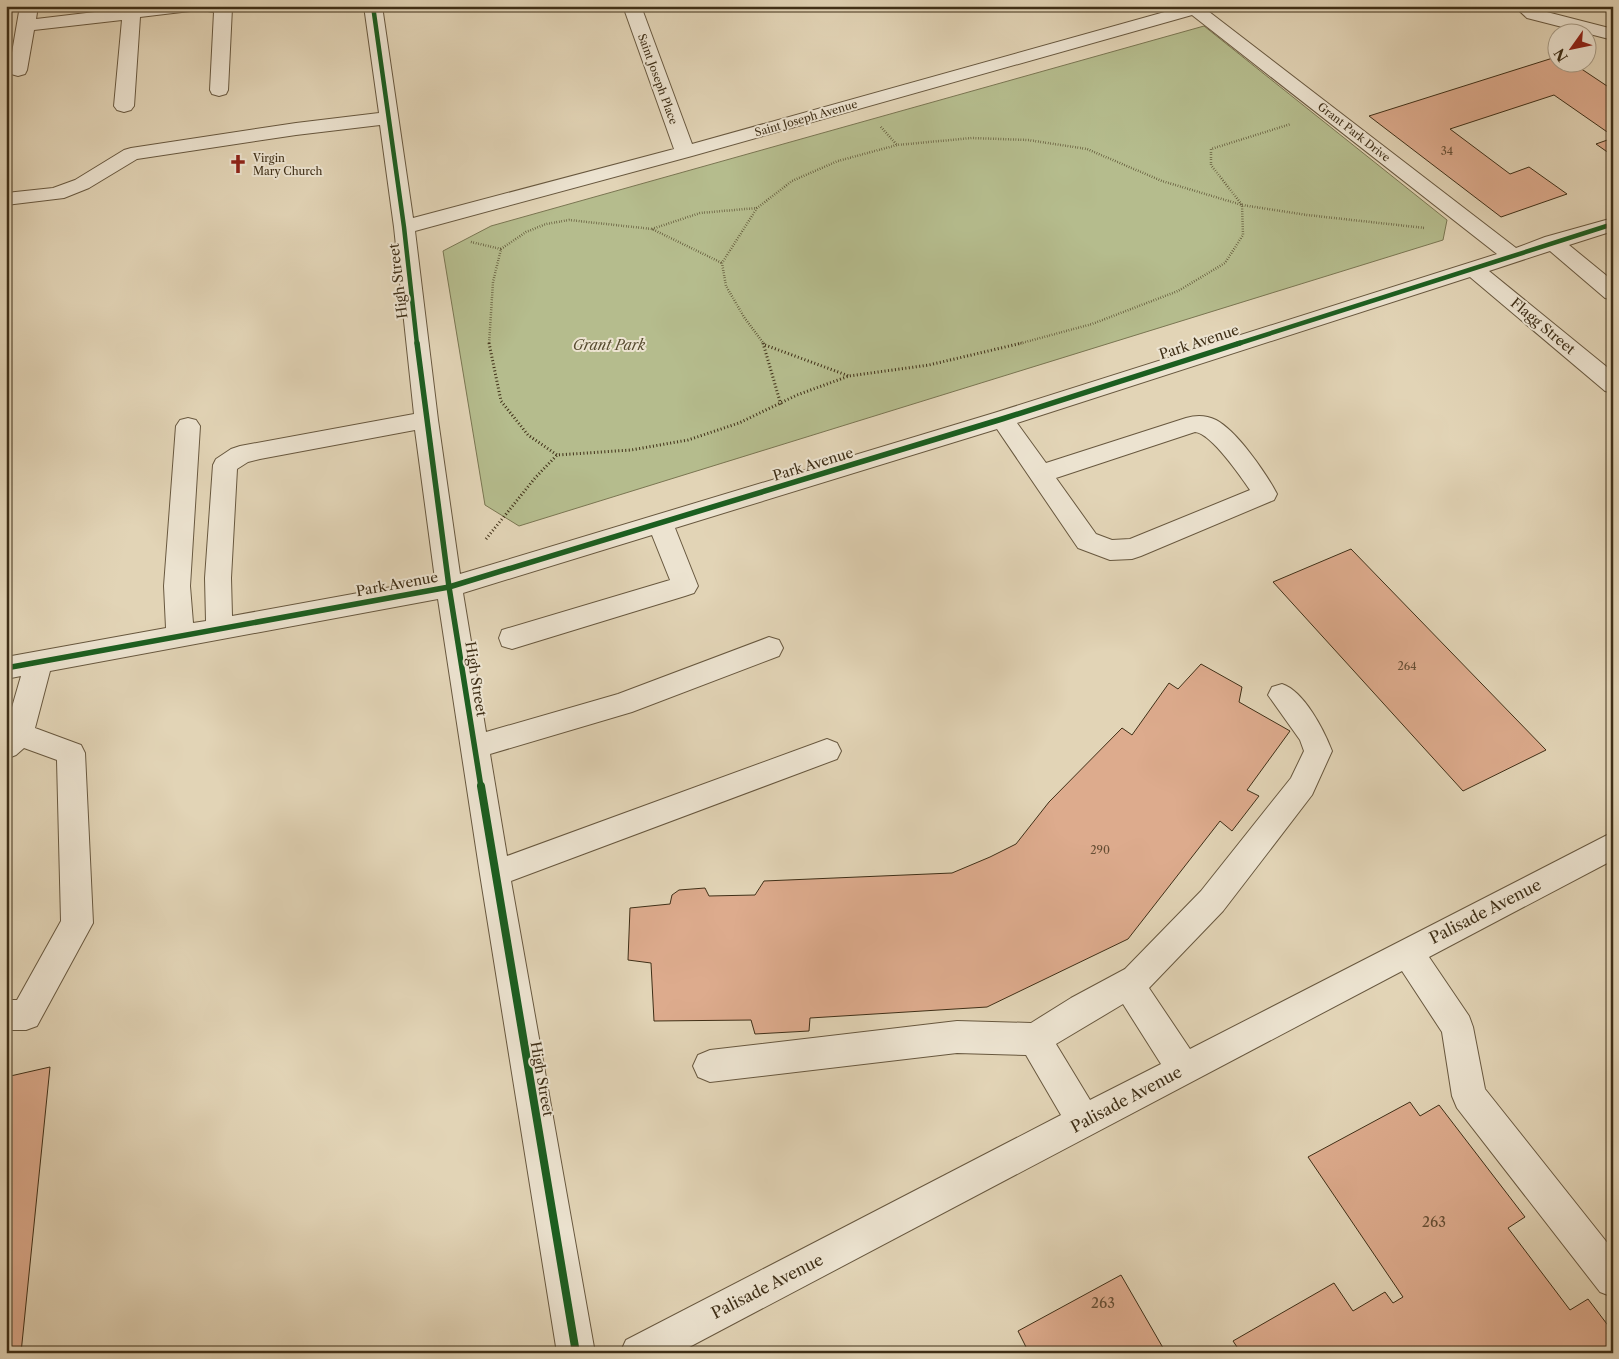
<svg xmlns="http://www.w3.org/2000/svg" width="1619" height="1359" viewBox="0 0 1619 1359" font-family="'Libre Caslon Text',serif">
  <style>
    .green { fill: #b5bc8d; stroke: #7a7652 }
    .building { fill: #ddab8d; stroke: #3f2f17 }
    .lines { fill: none; stroke-linecap: round; stroke-linejoin: round }
    .minor-casing { stroke: #68583f; stroke-width: 2 }
    .path-far1 { stroke: #3f2f17; stroke-width: 2.5; stroke-dasharray: 0.5 2; stroke-linecap: butt }
    .path { stroke: #3f2f17; stroke-width: 3; stroke-dasharray: 1 2.5; stroke-linecap: butt }
    .minor { fill: #ece3d0; fill-rule: evenodd }
    .cycleway-far2-casing { stroke: #ece3d0; stroke-width: 7 }
    .cycleway-far1-casing { stroke: #ece3d0; stroke-width: 9 }
    .cycleway-casing { stroke: #ece3d0; stroke-width: 11 }
    .cycleway-far2 { stroke: #1b5e20; stroke-width: 4.5 }
    .cycleway-far1 { stroke: #1b5e20; stroke-width: 5.5 }
    .cycleway { stroke: #1b5e20; stroke-width: 8 }
    .labels { text-anchor: middle; dominant-baseline: central; stroke-width: 4; stroke-linejoin: round; paint-order: stroke }
    .far-street-label { font-size: 11px; fill: #3f2f17; stroke: #ece3d0 }
    .number-label { font-size: 11px; fill: #664e34 }
    .far-poi-label { font-size: 11px; fill: #3f2f17; stroke: #ece3d0; text-anchor: start }
    .street-label { font-size: 14px; fill: #3f2f17; stroke: #ece3d0 }
    .park-label { font-size: 14px; font-style: italic; fill: #574b2f; stroke: #ece3d0 }
    .near-number-label { font-size: 14px; fill: #664e34 }
    .near-street-label { font-size: 16px; fill: #3f2f17; stroke: #ece3d0 }
  </style>
  <rect width="100%" height="100%" fill="#e2d4b6"/>
  <filter id="stains"><feTurbulence type="fractalNoise" baseFrequency=".004" numOctaves="4"/><feColorMatrix values="0 0 0 0 .2 0 0 0 0 .09 0 0 0 0 .02 0 0 0 .5 -.17"/></filter>
  <radialGradient id="worn" r=".72"><stop offset=".6" stop-color="#630" stop-opacity="0"/><stop offset="1" stop-color="#630" stop-opacity=".3"/></radialGradient>
  <polygon class="green" points="1204,26 1447,220 1443,240 519,526 485,505 443,251 491,226"/>
  <g class="building">
    <polygon points="1556,57 1556,62 1571,62 1613,90 1613,136 1554,95 1450,129 1510,174 1529,167 1567,194 1501,217 1369,116"/>
    <polygon points="1613,138 1613,156 1596,144"/>
    <polygon points="1351,549 1546,750 1463,791 1273,582"/>
    <polygon points="1201,664 1242,687 1239,702 1290,731 1247,790 1259,796 1232,831 1220,821 1128,939 987,1007 810,1018 809,1031 755,1034 751,1020 654,1021 651,963 628,960 630,908 670,904 672,895 679,890 705,888 709,896 755,895 764,881 952,873 990,857 1016,844 1049,802 1122,728 1132,735 1169,683 1178,689"/>
    <polygon points="50,1067 21,1353 6,1353 6,1077"/>
    <polygon points="1410,1102 1420,1116 1439,1105 1525,1217 1508,1228 1570,1310 1588,1299 1613,1332 1613,1353 1241,1353 1233,1341 1334,1283 1353,1311 1385,1292 1393,1303 1403,1297 1308,1157"/>
    <polygon points="1121,1275 1166,1353 1029,1353 1018,1331"/>
  </g>
  <g class="lines">
    <g class="minor-casing">
      <g id="minor">
        <polygon points="20,6 38,6 36,19 145,6 199,6 196,10 190,11 140,17 134,106 131,110 124,112 117,110 114,106 122,20 34,30 27,70 25,74 18,76 11,74 9,70"/>
        <polygon points="199,6 231,6 232,8 228,90 226,94 219,96 212,94 210,90 214,12 202,10"/>
        <path d="M 364,6 L 382,6 L 413,218 L 674,149 L 623,6 L 641,6 L 692,144 L 1186,6 L 1215,6 L 1208,11 L 1516,248 L 1545,237 L 1613,218 L 1613,231 L 1569,245 L 1613,281 L 1613,300 L 1605,298 L 1550,251 L 1489,271 L 1613,372 L 1613,393 L 1605,391 L 1470,277 L 1017,423 L 1046,463 L 1186,418 C 1196,415 1206,415 1216,420 C 1237,431 1266,473 1277,494 L 1274,500 L 1141,556 L 1132,559 L 1110,560 L 1078,548 L 997,429 L 675,528 L 698,586 L 694,593 L 685,596 L 512,649 L 502,646 L 499,638 L 502,630 L 670,580 L 652,535 L 463,593 L 486,732 L 618,694 L 769,637 L 779,640 L 783,648 L 779,656 L 632,712 L 490,754 L 507,856 L 827,739 L 837,743 L 841,751 L 837,759 L 511,881 L 595,1353 L 557,1353 L 480,874 L 438,599 L 50,671 L 35,728 L 81,745 L 85,753 L 93,923 L 37,1026 L 26,1030 L 6,1030 L 6,1000 L 17,1000 L 61,921 L 57,760 L 24,748 L 16,755 L 6,759 L 6,728 L 21,676 L 6,679 L 6,657 L 166,628 L 164,586 L 176,426 L 180,420 L 188,418 L 196,420 L 200,426 L 190,586 L 193,623 L 206,621 L 205,578 L 213,465 L 216,459 L 231,449 L 240,446 L 414,414 L 394,227 L 380,125 L 296,135 L 137,159 L 89,188 L 64,198 L 6,205 L 6,193 L 53,188 L 75,180 L 124,150 L 131,148 L 296,123 L 379,113 ZM 1192,15 L 1497,254 L 994,413 L 460,574 L 438,420 L 415,231 L 692,156 ZM 415,430 L 435,579 L 232,616 L 231,578 L 237,469 L 248,462 L 260,459 ZM 1195,432 C 1211,433 1241,477 1250,490 L 1130,539 L 1112,540 L 1096,534 L 1056,478 Z"/>
        <polygon points="1514,6 1534,6 1539,10 1613,29 1613,40 1527,18"/>
        <path d="M 1282,684 C 1304,691 1324,730 1332,751 L 1312,795 L 1223,911 L 1149,988 L 1190,1049 L 1613,832 L 1613,860 L 1429,957 L 1469,1016 L 1473,1027 L 1485,1089 L 1613,1250 L 1613,1297 L 1600,1292 L 1457,1108 L 1452,1096 L 1442,1032 L 1402,971 L 678,1353 L 620,1353 L 626,1340 L 1061,1115 L 1026,1055 L 957,1053 L 710,1082 L 698,1077 L 693,1066 L 698,1055 L 710,1050 L 957,1021 L 1031,1023 L 1071,998 L 1125,969 L 1201,891 L 1291,778 L 1304,751 L 1300,740 L 1268,695 L 1272,687 ZM 1123,1004 L 1161,1064 L 1090,1100 L 1056,1044 Z"/>
      </g>
    </g>
    <g class="path-far1">
      <polyline points="881,127 897,145"/>
      <polyline points="652,229 700,213 757,208"/>
      <polyline points="471,242 501,249 493,282 489,344"/>
      <polyline points="501,249 526,232 546,224 569,220 652,229 722,263"/>
      <polyline points="764,344 744,317 726,286 722,263 757,208 792,181 838,161 897,145 972,138 1028,140 1087,149 1162,181 1242,205 1307,215 1425,228"/>
      <polyline points="1018,344 1092,324 1178,291 1225,263 1243,235 1242,205 1211,165 1211,149 1291,124"/>
    </g>
    <g class="path">
      <polyline points="489,343 501,401 528,435 557,455"/>
      <polyline points="763,343 781,405"/>
      <polyline points="765,345 849,376"/>
      <polyline points="486,539 535,478 557,455 631,450 688,440 739,423 797,395 849,376 929,365 1022,343"/>
    </g>
    <use href="#minor" class="minor"/>
    <g class="cycleway-far2-casing">
      <g id="cycleway-far2">
        <polyline points="373,6 404,227 417,344"/>
        <polyline points="1237,344 1613,224"/>
      </g>
    </g>
    <g class="cycleway-far1-casing">
      <g id="cycleway-far1">
        <polyline points="417,343 449,587 481,787"/>
        <polyline points="6,668 449,587 1002,419 1240,343"/>
      </g>
    </g>
    <g class="cycleway-casing">
      <polyline id="cycleway" points="481,786 576,1353"/>
    </g>
    <use href="#cycleway-far2" class="cycleway-far2"/>
    <use href="#cycleway-far1" class="cycleway-far1"/>
    <use href="#cycleway" class="cycleway"/>
  </g>
  <defs>
    <g id="church-bare" transform="scale(1.5)"><path d="M-1.2-6h2.4v3.5h3.3v2.4h-3.3V6h-2.4V-.1h-3.3v-2.4h3.3Z" fill="#8f2418" stroke="#ece3d0" stroke-width="2.5" paint-order="stroke"/></g>
  </defs>
  <g fill-rule="evenodd">
    <use href="#church-bare" x="238" y="164"/>
  </g>
  <g class="labels">
    <g class="far-street-label">
      <text transform="translate(658 79) rotate(70)">Saint Joseph Place</text>
      <text transform="translate(806 118) rotate(-16)">Saint Joseph Avenue</text>
      <text transform="translate(1354 132) rotate(38)">Grant Park Drive</text>
    </g>
    <g class="number-label">
      <text x="1447" y="151">34</text>
      <text x="1407" y="666">264</text>
      <text x="1100" y="850">290</text>
    </g>
    <g class="far-poi-label">
      <text x="253" y="158">Virgin<tspan x="253" dy="13">Mary Church</tspan></text>
    </g>
    <g class="street-label">
      <text transform="translate(398 281) rotate(-97)">High Street</text>
      <text transform="translate(1543 326) rotate(40)">Flagg Street</text>
      <text transform="translate(1199 342) rotate(-18)">Park Avenue</text>
      <text transform="translate(813 464) rotate(-17)">Park Avenue</text>
      <text transform="translate(397 584) rotate(-10)">Park Avenue</text>
      <text transform="translate(476 679) rotate(81)">High Street</text>
      <text transform="translate(542 1079) rotate(80)">High Street</text>
    </g>
    <g class="park-label">
      <text x="609" y="345">Grant Park</text>
    </g>
    <g class="near-number-label">
      <text x="1434" y="1222">263</text>
      <text x="1103" y="1303">263</text>
    </g>
    <g class="near-street-label">
      <text transform="translate(1485 911) rotate(-27)">Palisade Avenue</text>
      <text transform="translate(1126 1099) rotate(-28)">Palisade Avenue</text>
      <text transform="translate(767 1286) rotate(-27)">Palisade Avenue</text>
    </g>
  </g>
  <rect width="1619" height="1359" fill="none" stroke="#e2d4b6" stroke-width="25"/>
  <rect x="8" y="8" width="1604" height="1344" fill="none" stroke="#3f2f17" stroke-width="2.5"/>
  <rect x="12" y="12" width="1594" height="1334" fill="none" stroke="#3f2f17"/>
  <g transform="translate(1572 48) rotate(237)"><circle r="24" fill="#ece3d0" stroke="#a79b86"/>
  <path d="M0-4L9 19L0 12L-9 19Z" fill="#8f2418"/>
  <text y="-8" font-size="14" font-weight="bold" text-anchor="middle" fill="#3f2f17">N</text>
  </g>
  <rect width="100%" height="100%" filter="url(#stains)"/>
  <rect width="100%" height="100%" fill="url(#worn)"/>
</svg>
